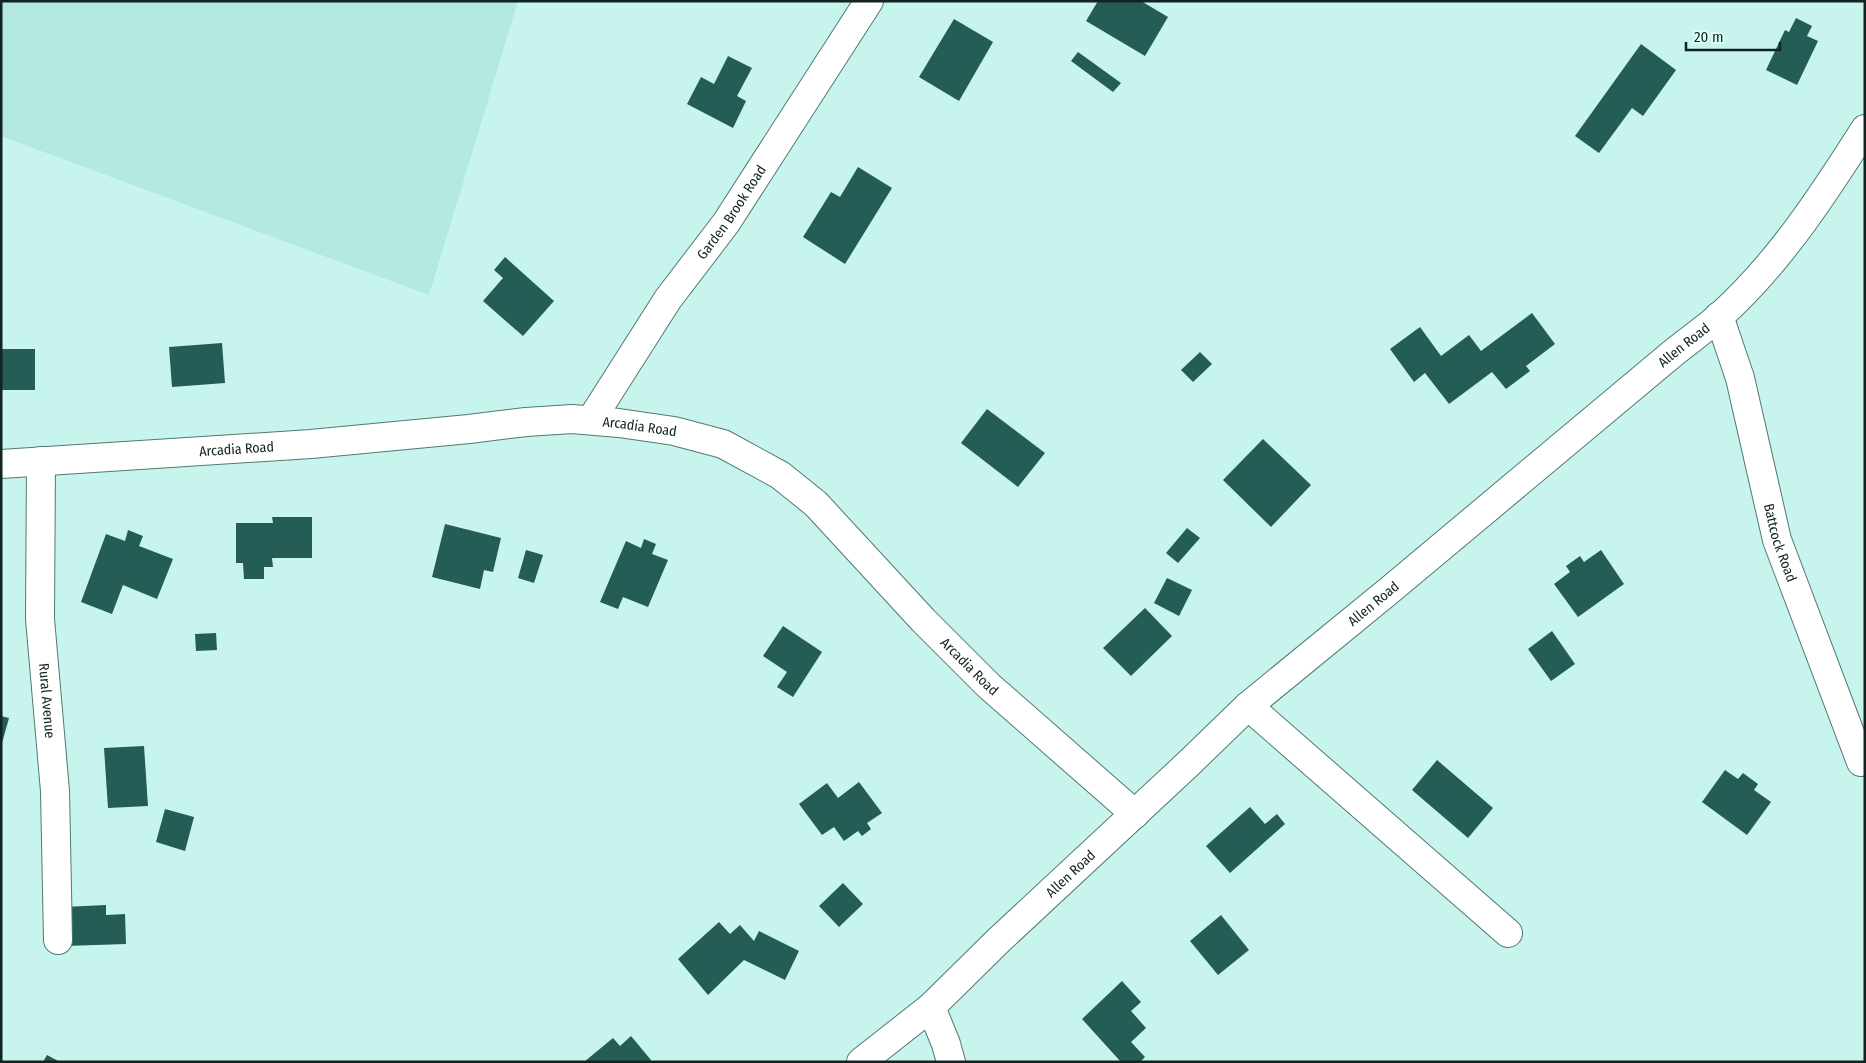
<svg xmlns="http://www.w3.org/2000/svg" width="1866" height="1063" viewBox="0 0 1866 1063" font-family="'Fira Sans Condensed',sans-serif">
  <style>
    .built { fill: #b3e9e1 }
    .building { fill: #245d56 }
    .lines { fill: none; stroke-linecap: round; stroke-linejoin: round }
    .minor-casing { stroke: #507973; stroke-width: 30 }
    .minor { stroke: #fff; stroke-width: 28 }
    .labels { text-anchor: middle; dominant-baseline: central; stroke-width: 5; stroke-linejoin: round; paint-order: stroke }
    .street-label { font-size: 14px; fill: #122321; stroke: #dcfff9 }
  </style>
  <rect width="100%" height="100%" fill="#c7f4ed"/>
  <polygon class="built" points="1,1 518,1 429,295 1,136"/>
  <g class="building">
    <polygon points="1098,1 1141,1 1168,17 1145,56 1086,21"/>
    <polygon points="1796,18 1812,26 1807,36 1818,41 1797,85 1766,70 1785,30 1789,32"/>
    <polygon points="954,19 993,42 959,101 919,77"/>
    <polygon points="1641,44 1676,70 1643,116 1632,108 1599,153 1575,136"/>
    <polygon points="1078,52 1121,83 1113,92 1071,61"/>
    <polygon points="728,56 752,68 737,96 746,101 733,128 687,104 701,77 714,84"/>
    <polygon points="858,167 892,188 845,264 803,237 831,192 840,197"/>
    <polygon points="505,257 554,301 523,336 483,301 503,278 494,270"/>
    <polygon points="1532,313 1555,344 1526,366 1530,371 1506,389 1492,372 1449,404 1425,373 1414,382 1390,349 1420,327 1441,356 1469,335 1481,351"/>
    <polygon points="222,343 225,383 172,387 169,347"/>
    <rect x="1" y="349" width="34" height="41"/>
    <polygon points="1200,352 1212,364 1193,382 1181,370"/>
    <polygon points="987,409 1045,453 1018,487 961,443"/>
    <polygon points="1263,439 1311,485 1271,527 1223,480"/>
    <polygon points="272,517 312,517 312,558 272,558 273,567 264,567 264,579 244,579 243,563 236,563 236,523 273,523"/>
    <polygon points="445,524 501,538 493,572 484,570 480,589 432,577"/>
    <polygon points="1187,528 1200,538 1178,563 1166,553"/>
    <polygon points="128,530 143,536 139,546 173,559 157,599 123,585 112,614 81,602 106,534 125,541"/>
    <polygon points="644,539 656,544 652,554 668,560 648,607 623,597 618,609 600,602 626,541 641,548"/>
    <polygon points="526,550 543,555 534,583 518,578"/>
    <polygon points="1601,550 1624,584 1578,617 1554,584 1570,572 1566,566 1580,556 1584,562"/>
    <polygon points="1167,578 1192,590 1179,616 1154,603"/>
    <polygon points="1145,608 1172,636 1131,676 1103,648"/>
    <polygon points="783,626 822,652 793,697 777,687 787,672 763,656"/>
    <polygon points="1552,631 1575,664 1551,681 1528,649"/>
    <polygon points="216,633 217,650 196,651 195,634"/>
    <polygon points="1,716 9,718 2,743 1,743"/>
    <polygon points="144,746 148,806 108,808 104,748"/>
    <polygon points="1437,760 1493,808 1468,838 1412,790"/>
    <polygon points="1725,770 1738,779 1743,773 1758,784 1754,790 1771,802 1747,835 1702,802"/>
    <polygon points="859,782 882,813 867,823 871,829 862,836 858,831 844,841 834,827 822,835 799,804 827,783 838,798"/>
    <polygon points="1250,807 1265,824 1277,814 1285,824 1230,873 1206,846"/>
    <polygon points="165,809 194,817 185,851 156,842"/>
    <polygon points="843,883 863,904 839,927 819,906"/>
    <polygon points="106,905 106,915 125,914 126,944 65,946 64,907"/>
    <polygon points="1221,915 1249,950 1218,975 1190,941"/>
    <polygon points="719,922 730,934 740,925 754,941 759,931 799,951 785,980 744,960 708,995 678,959"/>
    <polygon points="1122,981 1141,1002 1131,1011 1146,1028 1131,1042 1145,1057 1140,1062 1121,1062 1082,1019"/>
    <polygon points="631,1036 651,1060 649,1062 584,1062 613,1038 620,1046"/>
    <polygon points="47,1055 60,1062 43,1062"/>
  </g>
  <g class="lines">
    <g class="minor-casing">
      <g id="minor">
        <path id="s1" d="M 1719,316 L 1740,378 L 1777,540 L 1861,762"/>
        <path id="s2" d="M 591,420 L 668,299 L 726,223 L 869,1"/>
        <path id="s3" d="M 41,461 L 40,619 L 55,791 L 58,940"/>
        <path id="s4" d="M 1,464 L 311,444 L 469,429 L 526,422 L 572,419 L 619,423 L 674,431 L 723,444 L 780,475 L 816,504 L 923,620 L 989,686 L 1135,814"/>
        <polyline points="1248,706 1508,933"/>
        <polyline points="931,1007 946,1044 951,1062"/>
        <path id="s5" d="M 861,1062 L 931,1007 L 999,940 L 1187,765 L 1248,706 L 1391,589 L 1672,354 C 1688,341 1705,329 1720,316 C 1779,263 1823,195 1865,129"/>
      </g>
    </g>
    <use href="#minor" class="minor"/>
  </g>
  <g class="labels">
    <g class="street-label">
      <text stroke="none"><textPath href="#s2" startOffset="251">Garden Brook Road</textPath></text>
      <text stroke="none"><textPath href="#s5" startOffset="1092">Allen Road</textPath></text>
      <text stroke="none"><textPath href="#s4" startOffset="641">Arcadia Road</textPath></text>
      <text stroke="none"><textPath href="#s4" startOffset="236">Arcadia Road</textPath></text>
      <text stroke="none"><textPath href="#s1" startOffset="235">Battcock Road</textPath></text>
      <text stroke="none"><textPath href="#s5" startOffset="688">Allen Road</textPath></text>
      <text stroke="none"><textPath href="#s4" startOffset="1061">Arcadia Road</textPath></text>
      <text stroke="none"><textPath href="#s3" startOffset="240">Rural Avenue</textPath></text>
      <text stroke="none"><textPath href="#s5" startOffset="282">Allen Road</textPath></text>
    </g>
  </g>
  <rect width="1866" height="1063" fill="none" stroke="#122321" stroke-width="5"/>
  <path d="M1686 42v8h94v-8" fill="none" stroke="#122321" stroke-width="2.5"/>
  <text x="1694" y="42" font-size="15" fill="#122321" stroke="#dcfff9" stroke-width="4" paint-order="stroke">20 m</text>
</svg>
